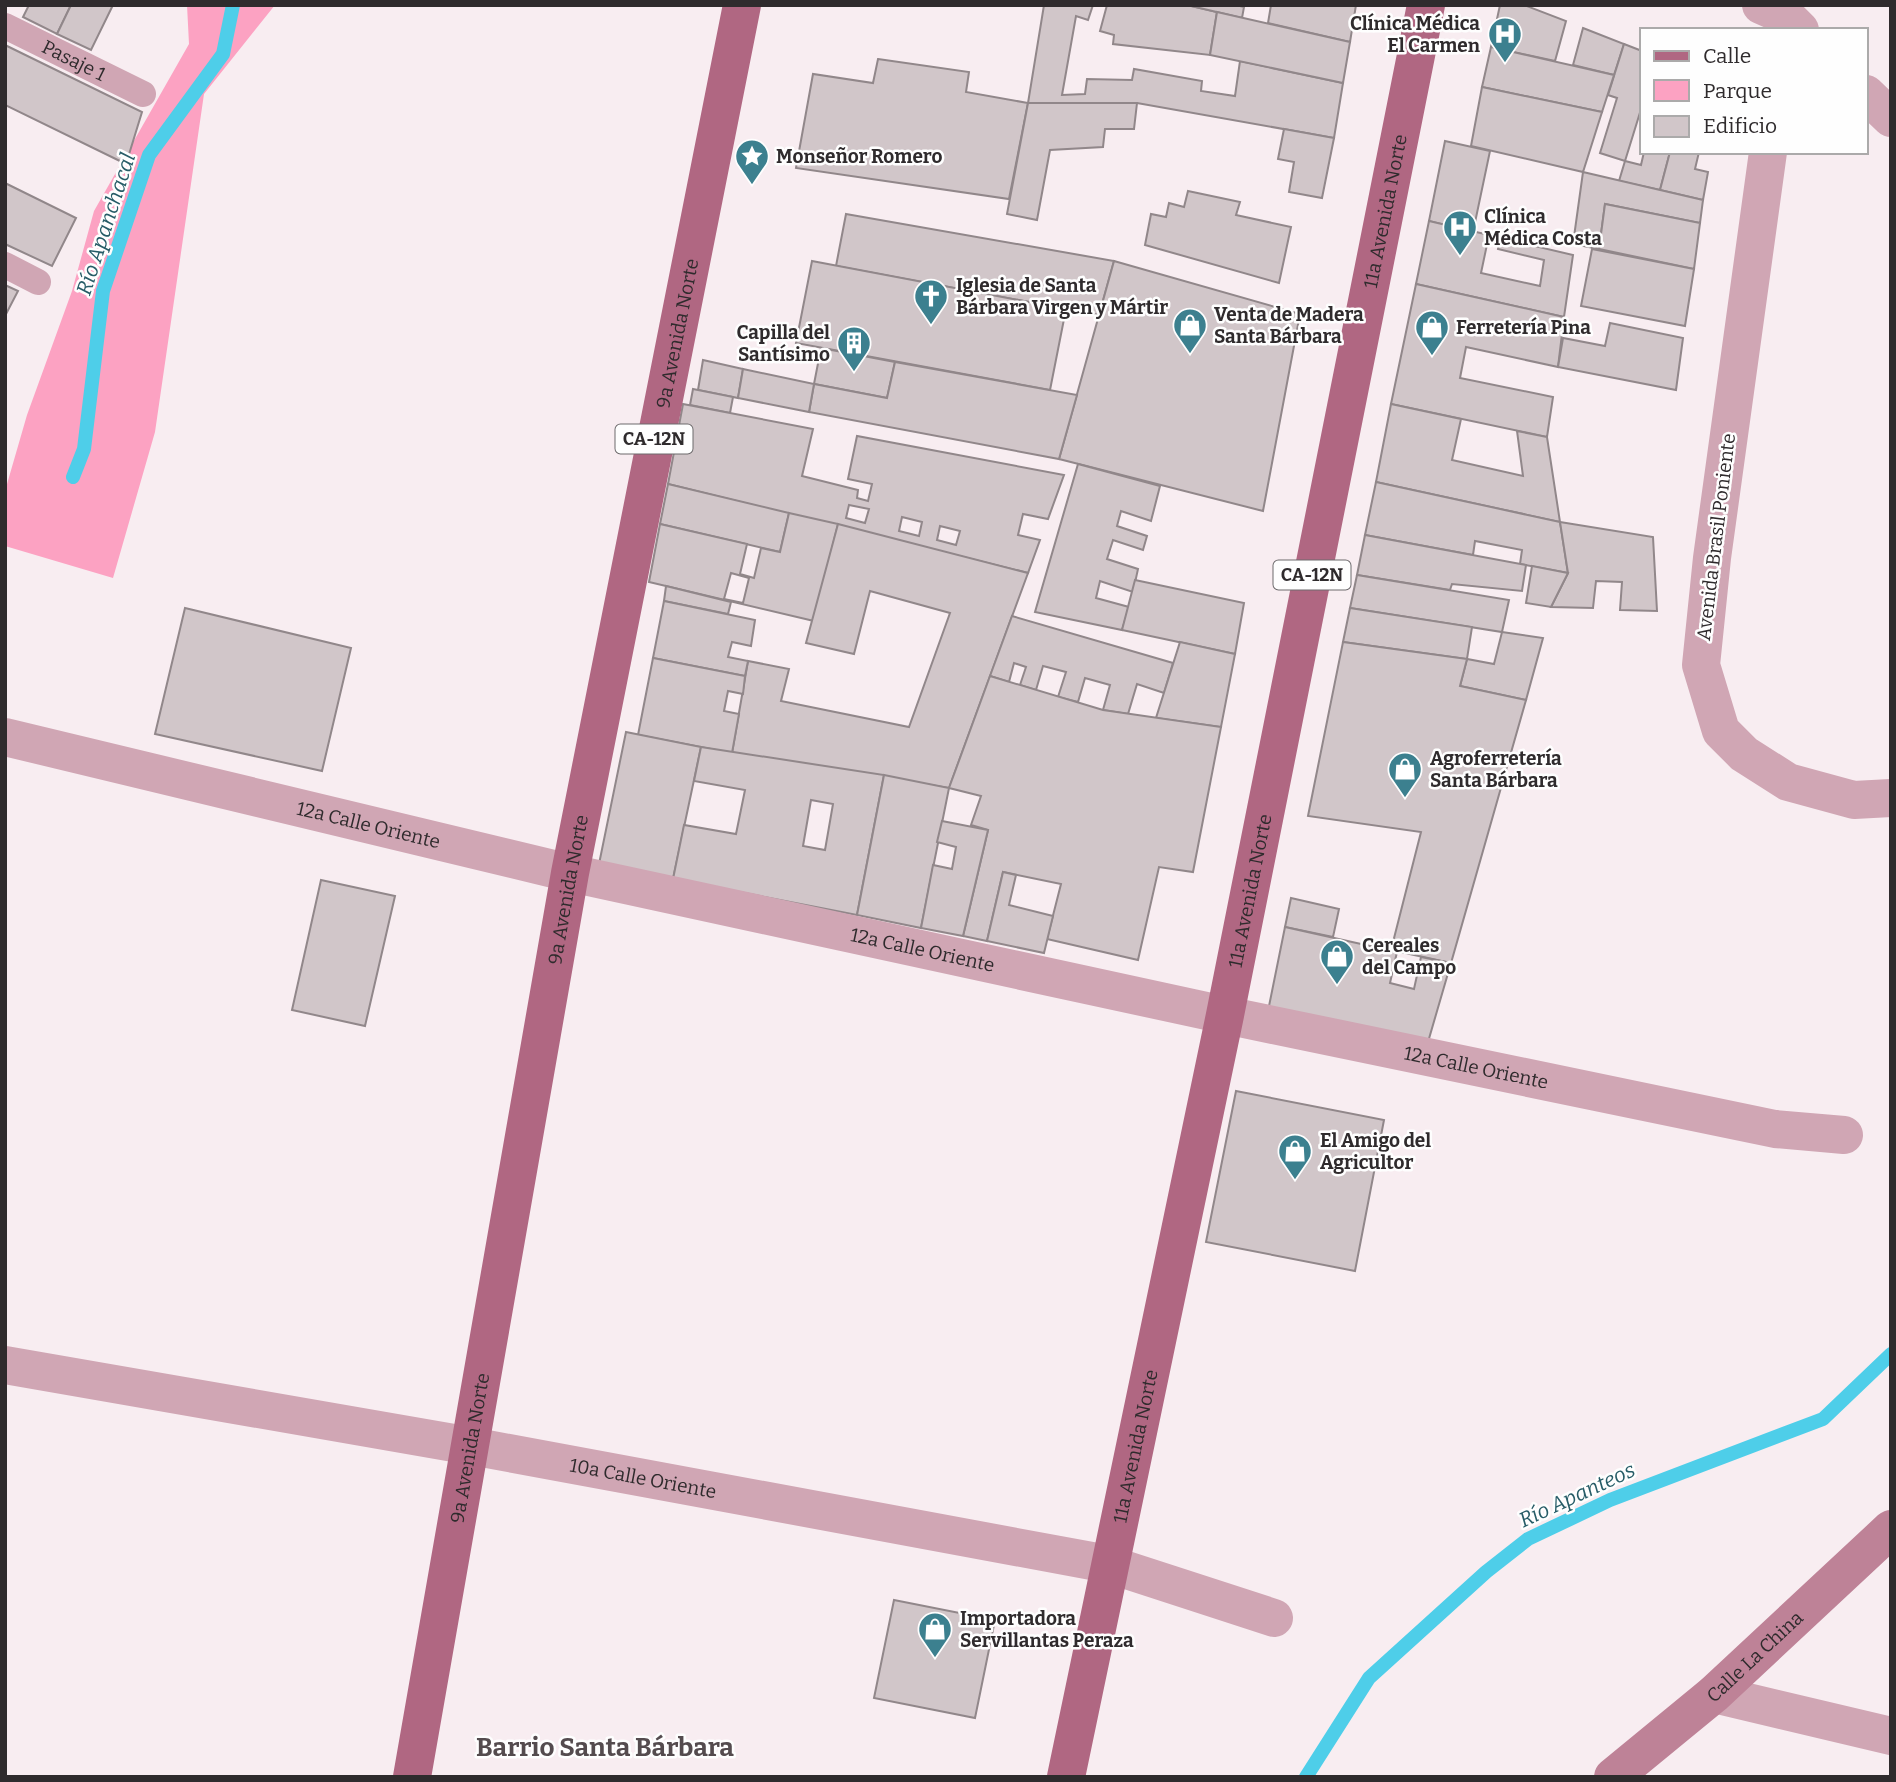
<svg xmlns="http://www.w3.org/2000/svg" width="1896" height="1782" viewBox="0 0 1896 1782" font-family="Bitter,serif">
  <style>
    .green { fill: #fca2c2 }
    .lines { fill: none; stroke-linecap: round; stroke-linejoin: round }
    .stream { stroke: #4ecee9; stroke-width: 14 }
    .building { fill: #d1c6c9; stroke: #91878a; stroke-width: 2; fill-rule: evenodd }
    .service { stroke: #d0a6b4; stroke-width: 26 }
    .minor { stroke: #d0a6b4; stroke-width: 38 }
    .secondary { stroke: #be8297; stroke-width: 38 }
    .primary { stroke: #b06782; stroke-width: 38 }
    .labels { text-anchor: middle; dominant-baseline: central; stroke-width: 5; stroke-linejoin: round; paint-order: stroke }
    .shield { fill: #fefefe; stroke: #6d6a6c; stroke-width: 2 }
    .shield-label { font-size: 18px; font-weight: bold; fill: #2f2b2d }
    .poi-label { font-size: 19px; font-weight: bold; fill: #2f2b2d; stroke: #fefefe; text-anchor: start }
    .street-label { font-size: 19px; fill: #2f2b2d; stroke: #fefefe }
    .water-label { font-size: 21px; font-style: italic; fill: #275c67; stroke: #fefefe }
    .district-label { font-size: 26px; font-weight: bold; fill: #544b4e; stroke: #fefefe }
  </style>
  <rect width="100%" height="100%" fill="#f8edf1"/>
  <polygon class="green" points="187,5 275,5 204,94 155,432 113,578 5,546 5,491 27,415 72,291 94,211 189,44"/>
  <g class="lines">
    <g class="stream">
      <polyline points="73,477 84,449 103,291 149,155 223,54 233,5"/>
      <polyline points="1306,1777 1369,1678 1486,1572 1528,1539 1610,1500 1823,1419 1891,1354"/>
    </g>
  </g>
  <g class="building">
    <polygon points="29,5 71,5 57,34 23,17"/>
    <polygon points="113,5 91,50 57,34 71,5"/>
    <polygon points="1044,5 1093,5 1088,20 1076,16 1062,95 1085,94 1087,79 1132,80 1134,69 1202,81 1201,91 1235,96 1240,61 1343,83 1334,138 1137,103 1028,103"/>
    <polygon points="1107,5 1187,5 1217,12 1210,55 1113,44 1114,35 1100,31"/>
    <polygon points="1187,5 1236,5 1244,7 1242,18"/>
    <polygon points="1271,5 1356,5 1350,42 1268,23"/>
    <polygon points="1500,5 1524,5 1566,21 1555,61 1491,47"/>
    <polygon points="1217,12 1350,42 1343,83 1210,55"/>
    <polygon points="1583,28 1624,44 1614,75 1573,65"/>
    <polygon points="1624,44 1642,51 1642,106 1625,161 1600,153 1617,98 1608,95"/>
    <polygon points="5,45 142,112 126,164 5,105"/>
    <polygon points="1491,47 1614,75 1602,112 1482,87"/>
    <polygon points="878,59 969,72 966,92 1028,103 1009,199 796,168 813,74 873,83"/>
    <polygon points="1482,87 1602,112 1583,172 1471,146"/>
    <polygon points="1028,103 1137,103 1134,129 1105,129 1103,147 1050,150 1037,220 1007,214"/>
    <polygon points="1284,129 1334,138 1322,198 1289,192 1294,162 1278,159"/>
    <polygon points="1445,141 1490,151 1473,232 1429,221"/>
    <polygon points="1644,152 1670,152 1660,190 1619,181 1625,161 1641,165"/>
    <polygon points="1670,152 1699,152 1695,169 1708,172 1703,200 1660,190"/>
    <polygon points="1583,172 1703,200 1700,223 1605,204 1599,249 1573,244"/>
    <polygon points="5,183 76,218 52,266 5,244"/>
    <polygon points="1188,191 1240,202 1236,215 1291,227 1279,283 1145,245 1151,214 1166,217 1169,203 1184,207"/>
    <polygon points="1605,204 1700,223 1694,269 1599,249"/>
    <polygon points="846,214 1114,261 1099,315 836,266"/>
    <polygon points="1429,221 1489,235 1481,273 1540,286 1544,260 1498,249 1500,238 1573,255 1564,317 1416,284"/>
    <polygon points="1592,249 1694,269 1685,326 1581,306"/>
    <polygon points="812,261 1066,309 1050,390 796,343"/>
    <polygon points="1114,261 1300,314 1263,511 1059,459"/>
    <polygon points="1416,284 1564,317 1558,367 1466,347 1460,378 1553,397 1547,437 1391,404"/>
    <polygon points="5,285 18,291 5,316"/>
    <polygon points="1610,323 1683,338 1676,390 1558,367 1563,338 1605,346"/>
    <polygon points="821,348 895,362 887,398 814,384"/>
    <polygon points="703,360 743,369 738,398 698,390"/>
    <polygon points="895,362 1077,395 1059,459 809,412 814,384 887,398"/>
    <polygon points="743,369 814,384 809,412 738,398"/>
    <polygon points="693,389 733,397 730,413 690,405"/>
    <path d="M 683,404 L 813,429 L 802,476 L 858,490 L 857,498 L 868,501 L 872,484 L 848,479 L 857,436 L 1064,475 L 1048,519 L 1023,514 L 1018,535 L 1040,540 L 1028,573 L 668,484 ZM 849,505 L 869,509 L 865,523 L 846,518 ZM 902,517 L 922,522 L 919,536 L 899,531 ZM 940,526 L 960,531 L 956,545 L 937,540 Z"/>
    <polygon points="1391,404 1461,419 1452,460 1523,476 1517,431 1547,437 1560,522 1376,482"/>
    <polygon points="1078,464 1160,486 1151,521 1121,511 1117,526 1147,536 1143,550 1113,540 1107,559 1138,569 1133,592 1100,581 1096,598 1129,607 1122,630 1035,612"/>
    <polygon points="1376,482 1560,522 1568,573 1520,564 1522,550 1475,541 1473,555 1365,535"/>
    <polygon points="668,484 789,513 780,552 660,524"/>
    <path d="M 789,513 L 838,524 L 814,621 L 649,582 L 660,524 L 747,544 L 740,574 L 754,578 L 761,548 L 780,552 ZM 731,573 L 749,578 L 743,603 L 724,599 Z"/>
    <polygon points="1560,522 1653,537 1657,611 1620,610 1622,582 1596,581 1593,608 1551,607 1568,573"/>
    <polygon points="838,524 1028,573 949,788 732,753 748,661 789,669 781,701 909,727 950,613 870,591 854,654 806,643"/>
    <polygon points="1365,535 1526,565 1522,591 1452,584 1450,590 1357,575"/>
    <polygon points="1532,566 1568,573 1551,607 1526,603"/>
    <polygon points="1357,575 1509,600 1502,632 1350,608"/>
    <polygon points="1135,580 1244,603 1235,654 1122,630"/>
    <polygon points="666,586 731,602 728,614 664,601"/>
    <polygon points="664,601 755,620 751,646 732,642 728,657 748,661 745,676 653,658"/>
    <polygon points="185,608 351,648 322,771 155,734"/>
    <polygon points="1350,608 1472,627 1467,659 1343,642"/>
    <polygon points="1012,616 1173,663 1164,693 1137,684 1128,714 1103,710 1110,685 1085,678 1078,702 1058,697 1066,672 1043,666 1036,690 1020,685 1026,667 1014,663 1009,682 990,676"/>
    <polygon points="1502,632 1543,638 1526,700 1460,686 1467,659 1494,664"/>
    <polygon points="1180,642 1235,654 1221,727 1156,718"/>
    <polygon points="1343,642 1467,659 1460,686 1526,700 1451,963 1391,950 1421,832 1308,816"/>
    <polygon points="653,658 745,676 743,694 728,691 724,711 739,714 732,753 638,735"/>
    <polygon points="990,676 1103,710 1221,727 1193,872 1159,867 1138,960 1047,939 1061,884 1003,872 987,941 963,936 988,830 971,825 981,796 949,788"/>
    <polygon points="626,732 701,747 673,879 599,864"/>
    <path d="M 701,747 L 884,775 L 857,915 L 673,879 L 684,825 L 736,834 L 745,790 L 694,781 ZM 811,800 L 833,804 L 825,850 L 803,846 Z"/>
    <polygon points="884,775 949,788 921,928 857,915"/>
    <polygon points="942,821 988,830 963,936 921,928 933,865 952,869 956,847 937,842"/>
    <polygon points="1003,872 1016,875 1009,905 1053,916 1044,953 987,941"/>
    <polygon points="321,880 395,896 365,1026 292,1010"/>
    <polygon points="1291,898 1339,909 1333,937 1285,927"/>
    <polygon points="1285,927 1397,952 1390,983 1414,989 1421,957 1451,963 1428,1042 1268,1011"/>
    <polygon points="1236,1091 1384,1120 1355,1271 1206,1242"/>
    <polygon points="894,1600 995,1620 975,1718 874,1698"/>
  </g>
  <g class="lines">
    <g class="service">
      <path id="s1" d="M 5,26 L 143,94"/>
      <polyline points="5,265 38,282"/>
    </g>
    <g class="minor">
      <polyline points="1761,5 1786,16 1800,30"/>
      <polyline points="1866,94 1891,118"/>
      <polyline points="1768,152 1712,558 1701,665 1721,731 1744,754 1788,782 1854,800 1891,798"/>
      <path id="s2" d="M 5,737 L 570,873 L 1225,1015 L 1775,1129 L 1844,1135"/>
      <path id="s3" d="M 5,1365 L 471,1446 L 1108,1564 L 1274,1618"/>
      <polyline points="1714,1694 1891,1736"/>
    </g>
    <path class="secondary" id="s4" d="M 1613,1777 L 1714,1694 L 1891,1529"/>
    <g class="primary">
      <path id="s5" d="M 412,1777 L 570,873 L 742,5"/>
      <path id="s6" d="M 1066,1777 L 1225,1015 L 1426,5"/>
    </g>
  </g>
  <defs>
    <g id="hospital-pin" transform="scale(1.75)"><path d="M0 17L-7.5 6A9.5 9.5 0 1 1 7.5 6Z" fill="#3c808f" stroke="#fefefe"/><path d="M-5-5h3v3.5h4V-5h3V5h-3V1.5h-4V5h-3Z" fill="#fff"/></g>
    <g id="sight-pin" transform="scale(1.75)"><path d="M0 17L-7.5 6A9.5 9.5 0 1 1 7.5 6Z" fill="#3c808f" stroke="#fefefe"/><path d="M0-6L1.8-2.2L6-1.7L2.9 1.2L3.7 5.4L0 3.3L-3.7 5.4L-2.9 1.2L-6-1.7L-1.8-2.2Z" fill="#fff"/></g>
    <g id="church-pin" transform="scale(1.75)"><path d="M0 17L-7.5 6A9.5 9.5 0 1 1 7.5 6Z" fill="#3c808f" stroke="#fefefe"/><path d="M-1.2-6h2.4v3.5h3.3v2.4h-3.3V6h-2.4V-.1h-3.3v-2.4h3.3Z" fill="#fff"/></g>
    <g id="shop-pin" transform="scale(1.75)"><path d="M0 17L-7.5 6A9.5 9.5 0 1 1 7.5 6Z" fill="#3c808f" stroke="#fefefe"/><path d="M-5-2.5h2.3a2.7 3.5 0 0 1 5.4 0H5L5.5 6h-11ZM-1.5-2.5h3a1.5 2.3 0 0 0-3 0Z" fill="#fff"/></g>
    <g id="building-pin" transform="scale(1.75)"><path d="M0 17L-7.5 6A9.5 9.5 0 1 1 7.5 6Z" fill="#3c808f" stroke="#fefefe"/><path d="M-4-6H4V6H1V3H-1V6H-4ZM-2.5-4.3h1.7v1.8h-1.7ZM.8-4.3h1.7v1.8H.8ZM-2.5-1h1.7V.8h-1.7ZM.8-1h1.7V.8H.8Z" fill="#fff"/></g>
  </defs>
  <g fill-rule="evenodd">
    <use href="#hospital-pin" x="1505" y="34"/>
    <use href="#sight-pin" x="752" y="156"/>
    <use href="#hospital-pin" x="1460" y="227"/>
    <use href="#church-pin" x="931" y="296"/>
    <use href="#shop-pin" x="1190" y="325"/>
    <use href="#shop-pin" x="1432" y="327"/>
    <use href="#building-pin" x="854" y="343"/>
    <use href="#shop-pin" x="1405" y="769"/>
    <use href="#shop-pin" x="1337" y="956"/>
    <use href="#shop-pin" x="1295" y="1151"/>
    <use href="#shop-pin" x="935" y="1629"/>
  </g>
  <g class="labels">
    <g class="shield">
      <rect x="615.5" y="424.5" width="77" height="29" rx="5"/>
      <rect x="1273.5" y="560.5" width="77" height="29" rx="5"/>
    </g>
    <g class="shield-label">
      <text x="654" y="439">CA-12N</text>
      <text x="1312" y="575">CA-12N</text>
    </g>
    <g class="poi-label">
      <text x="1480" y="23" text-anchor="end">Clínica Médica<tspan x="1480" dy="22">El Carmen</tspan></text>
      <text x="776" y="156">Monseñor Romero</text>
      <text x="1484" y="216">Clínica<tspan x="1484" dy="22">Médica Costa</tspan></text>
      <text x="956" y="285">Iglesia de Santa<tspan x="956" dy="22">Bárbara Virgen y Mártir</tspan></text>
      <text x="1214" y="314">Venta de Madera<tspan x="1214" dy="22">Santa Bárbara</tspan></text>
      <text x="1456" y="327">Ferretería Pina</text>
      <text x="830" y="332" text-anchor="end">Capilla del<tspan x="830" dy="22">Santísimo</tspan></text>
      <text x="1430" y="758">Agroferretería<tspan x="1430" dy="22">Santa Bárbara</tspan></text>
      <text x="1362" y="945">Cereales<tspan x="1362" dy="22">del Campo</tspan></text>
      <text x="1320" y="1140">El Amigo del<tspan x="1320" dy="22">Agricultor</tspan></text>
      <text x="960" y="1618">Importadora<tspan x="960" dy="22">Servillantas Peraza</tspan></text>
    </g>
    <g class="street-label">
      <text stroke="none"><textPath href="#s1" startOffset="77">Pasaje 1</textPath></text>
      <text stroke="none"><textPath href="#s6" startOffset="1598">11a Avenida Norte</textPath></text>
      <text stroke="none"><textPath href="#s5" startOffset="1468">9a Avenida Norte</textPath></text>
      <text transform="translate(1716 537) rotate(-83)">Avenida Brasil Poniente</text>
      <text stroke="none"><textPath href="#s2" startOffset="374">12a Calle Oriente</textPath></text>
      <text stroke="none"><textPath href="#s5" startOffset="901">9a Avenida Norte</textPath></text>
      <text stroke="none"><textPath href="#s6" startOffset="905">11a Avenida Norte</textPath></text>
      <text stroke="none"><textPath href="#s2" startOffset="942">12a Calle Oriente</textPath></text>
      <text stroke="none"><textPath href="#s2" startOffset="1508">12a Calle Oriente</textPath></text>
      <text stroke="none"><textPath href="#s6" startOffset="338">11a Avenida Norte</textPath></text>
      <text stroke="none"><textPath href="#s5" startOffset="334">9a Avenida Norte</textPath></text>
      <text stroke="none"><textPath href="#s3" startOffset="648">10a Calle Oriente</textPath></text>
      <text stroke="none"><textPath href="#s4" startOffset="186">Calle La China</textPath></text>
    </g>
    <g class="water-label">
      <text transform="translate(106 224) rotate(-72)">Río Apanchacal</text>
      <text transform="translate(1577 1495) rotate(-25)">Río Apanteos</text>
    </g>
    <g class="district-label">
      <text x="605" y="1747">Barrio Santa Bárbara</text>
    </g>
  </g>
  <rect width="1896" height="1782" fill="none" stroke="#2f2b2d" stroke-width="14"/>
  <rect x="1640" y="28" width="228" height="126" fill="#fefefe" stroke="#abaaaa" stroke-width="2"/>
  <rect x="1654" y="51" width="35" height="10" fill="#b06782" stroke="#abaaaa" stroke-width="2"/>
  <text x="1703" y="63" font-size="21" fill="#2f2b2d">Calle</text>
  <rect x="1654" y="80" width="35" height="21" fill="#fca2c2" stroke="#abaaaa" stroke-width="2"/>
  <text x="1703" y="98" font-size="21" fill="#2f2b2d">Parque</text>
  <rect x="1654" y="116" width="35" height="21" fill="#d1c6c9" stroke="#abaaaa" stroke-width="2"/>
  <text x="1703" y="133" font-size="21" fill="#2f2b2d">Edificio</text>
</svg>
